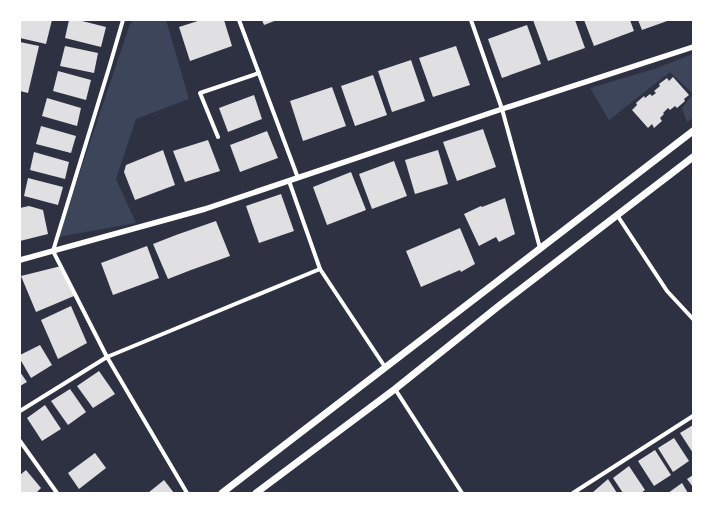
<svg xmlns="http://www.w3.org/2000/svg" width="713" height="513" viewBox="0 0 713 513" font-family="Rubik,sans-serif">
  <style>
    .green { fill: #3c4559 }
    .building { fill: #e0e0e3 }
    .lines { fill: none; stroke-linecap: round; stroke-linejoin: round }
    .minor { stroke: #fff; stroke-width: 4 }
    .tertiary { stroke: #fff; stroke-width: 5.5 }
    .primary { stroke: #fff; stroke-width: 7 }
  </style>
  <rect width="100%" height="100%" fill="#2d3142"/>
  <g class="green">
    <polygon points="134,20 166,20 189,99 136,119 116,179 136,223 58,237 130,24"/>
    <polygon points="693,54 693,94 670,72 609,120 590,88 654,69"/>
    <polygon points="693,94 693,118 687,122 682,108"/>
  </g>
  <g class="building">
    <polygon points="20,20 52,20 46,44 20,38"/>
    <polygon points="69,20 78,20 106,27 101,47 65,38"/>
    <polygon points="201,20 224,20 232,46 190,61 179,27"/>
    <polygon points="262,20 277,20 264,25"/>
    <polygon points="533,20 575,20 585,48 548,61"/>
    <polygon points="584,20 630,20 634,31 594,46"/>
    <polygon points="638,20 670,20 642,30"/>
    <polygon points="527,25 541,64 502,78 488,39"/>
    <polygon points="20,42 39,46 28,93 20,91"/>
    <polygon points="65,46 98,53 94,73 60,66"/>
    <polygon points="456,46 470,85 433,97 419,58"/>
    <polygon points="411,60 425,101 392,112 378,71"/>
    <polygon points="58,71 91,80 86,100 53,91"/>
    <polygon points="373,75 387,115 355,126 341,86"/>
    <polygon points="673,77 689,95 684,99 685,101 677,108 675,106 670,110 668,108 663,113 664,114 660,118 662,121 654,128 652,124 648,128 632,110 637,105 636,103 644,96 645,98 650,94 652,96 656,93 654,91 660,86 659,84 667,78 669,81"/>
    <polygon points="332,87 346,126 303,141 290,101"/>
    <polygon points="254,95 262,119 228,132 219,108"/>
    <polygon points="47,98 81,108 77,126 42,116"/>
    <polygon points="41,126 76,136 71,153 36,144"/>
    <polygon points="483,129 496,167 457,181 443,142"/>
    <polygon points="267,131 278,158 240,172 230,145"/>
    <polygon points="208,140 220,171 185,182 173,151"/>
    <polygon points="163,150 175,185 135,200 124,172 126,165"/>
    <polygon points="438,150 448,184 415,194 405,160"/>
    <polygon points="34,152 69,162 65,179 30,170"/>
    <polygon points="394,161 407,196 372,209 359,174"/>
    <polygon points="351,172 366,210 327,225 313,187"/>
    <polygon points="28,178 63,187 58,205 24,196"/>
    <polygon points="281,194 294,231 259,243 246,206"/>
    <polygon points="505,198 515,234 499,242 496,237 479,246 464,214 481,206 482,207"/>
    <polygon points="29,206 43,210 48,234 20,241 20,208"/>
    <polygon points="216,221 230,256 191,270 168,279 153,244 176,235"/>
    <polygon points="460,228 475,264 461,272 460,270 421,287 406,251"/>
    <polygon points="147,246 159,278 113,295 101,263"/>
    <polygon points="61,266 74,296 36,312 21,276"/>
    <polygon points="71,306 87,343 58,359 41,320"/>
    <polygon points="40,345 52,365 31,378 20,359 20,355"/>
    <polygon points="99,371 115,394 93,408 77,386"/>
    <polygon points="20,372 27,382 20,386"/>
    <polygon points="70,389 86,412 68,425 51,401"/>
    <polygon points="45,405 61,429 42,441 27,418"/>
    <polygon points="693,425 693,453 680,433"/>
    <polygon points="674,438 689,461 673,472 658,448"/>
    <polygon points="655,450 671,475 654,486 638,461"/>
    <polygon points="95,453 106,468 79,489 68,473"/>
    <polygon points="629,466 645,490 641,493 623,493 613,478"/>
    <polygon points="26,470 41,488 36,493 20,493 20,475"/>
    <polygon points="693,475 693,487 687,479"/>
    <polygon points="608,479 617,493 592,493"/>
    <polygon points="164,480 174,493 148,493"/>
    <polygon points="682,483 688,493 668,493"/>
  </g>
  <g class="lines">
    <g class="minor">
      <polyline points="123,20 109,68 53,251 107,357 187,493"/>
      <polyline points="239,20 298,178"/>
      <polyline points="471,20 502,109 540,248"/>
      <polyline points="218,137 200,93 259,73"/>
      <polyline points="289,181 320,269 385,367"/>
      <polyline points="617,215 667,291 693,319"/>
      <polyline points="395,389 462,493"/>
      <polyline points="20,411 107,357 320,269"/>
      <polyline points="20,441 57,493"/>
      <polyline points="573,493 693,416"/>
    </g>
    <polyline class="tertiary" points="20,260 205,209 502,109 693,47"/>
    <g class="primary">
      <polyline points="222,493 693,131"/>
      <polyline points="256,493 395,389 500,305 693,157"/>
    </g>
  </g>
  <rect width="713" height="513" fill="none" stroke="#ffffff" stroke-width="42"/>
</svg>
